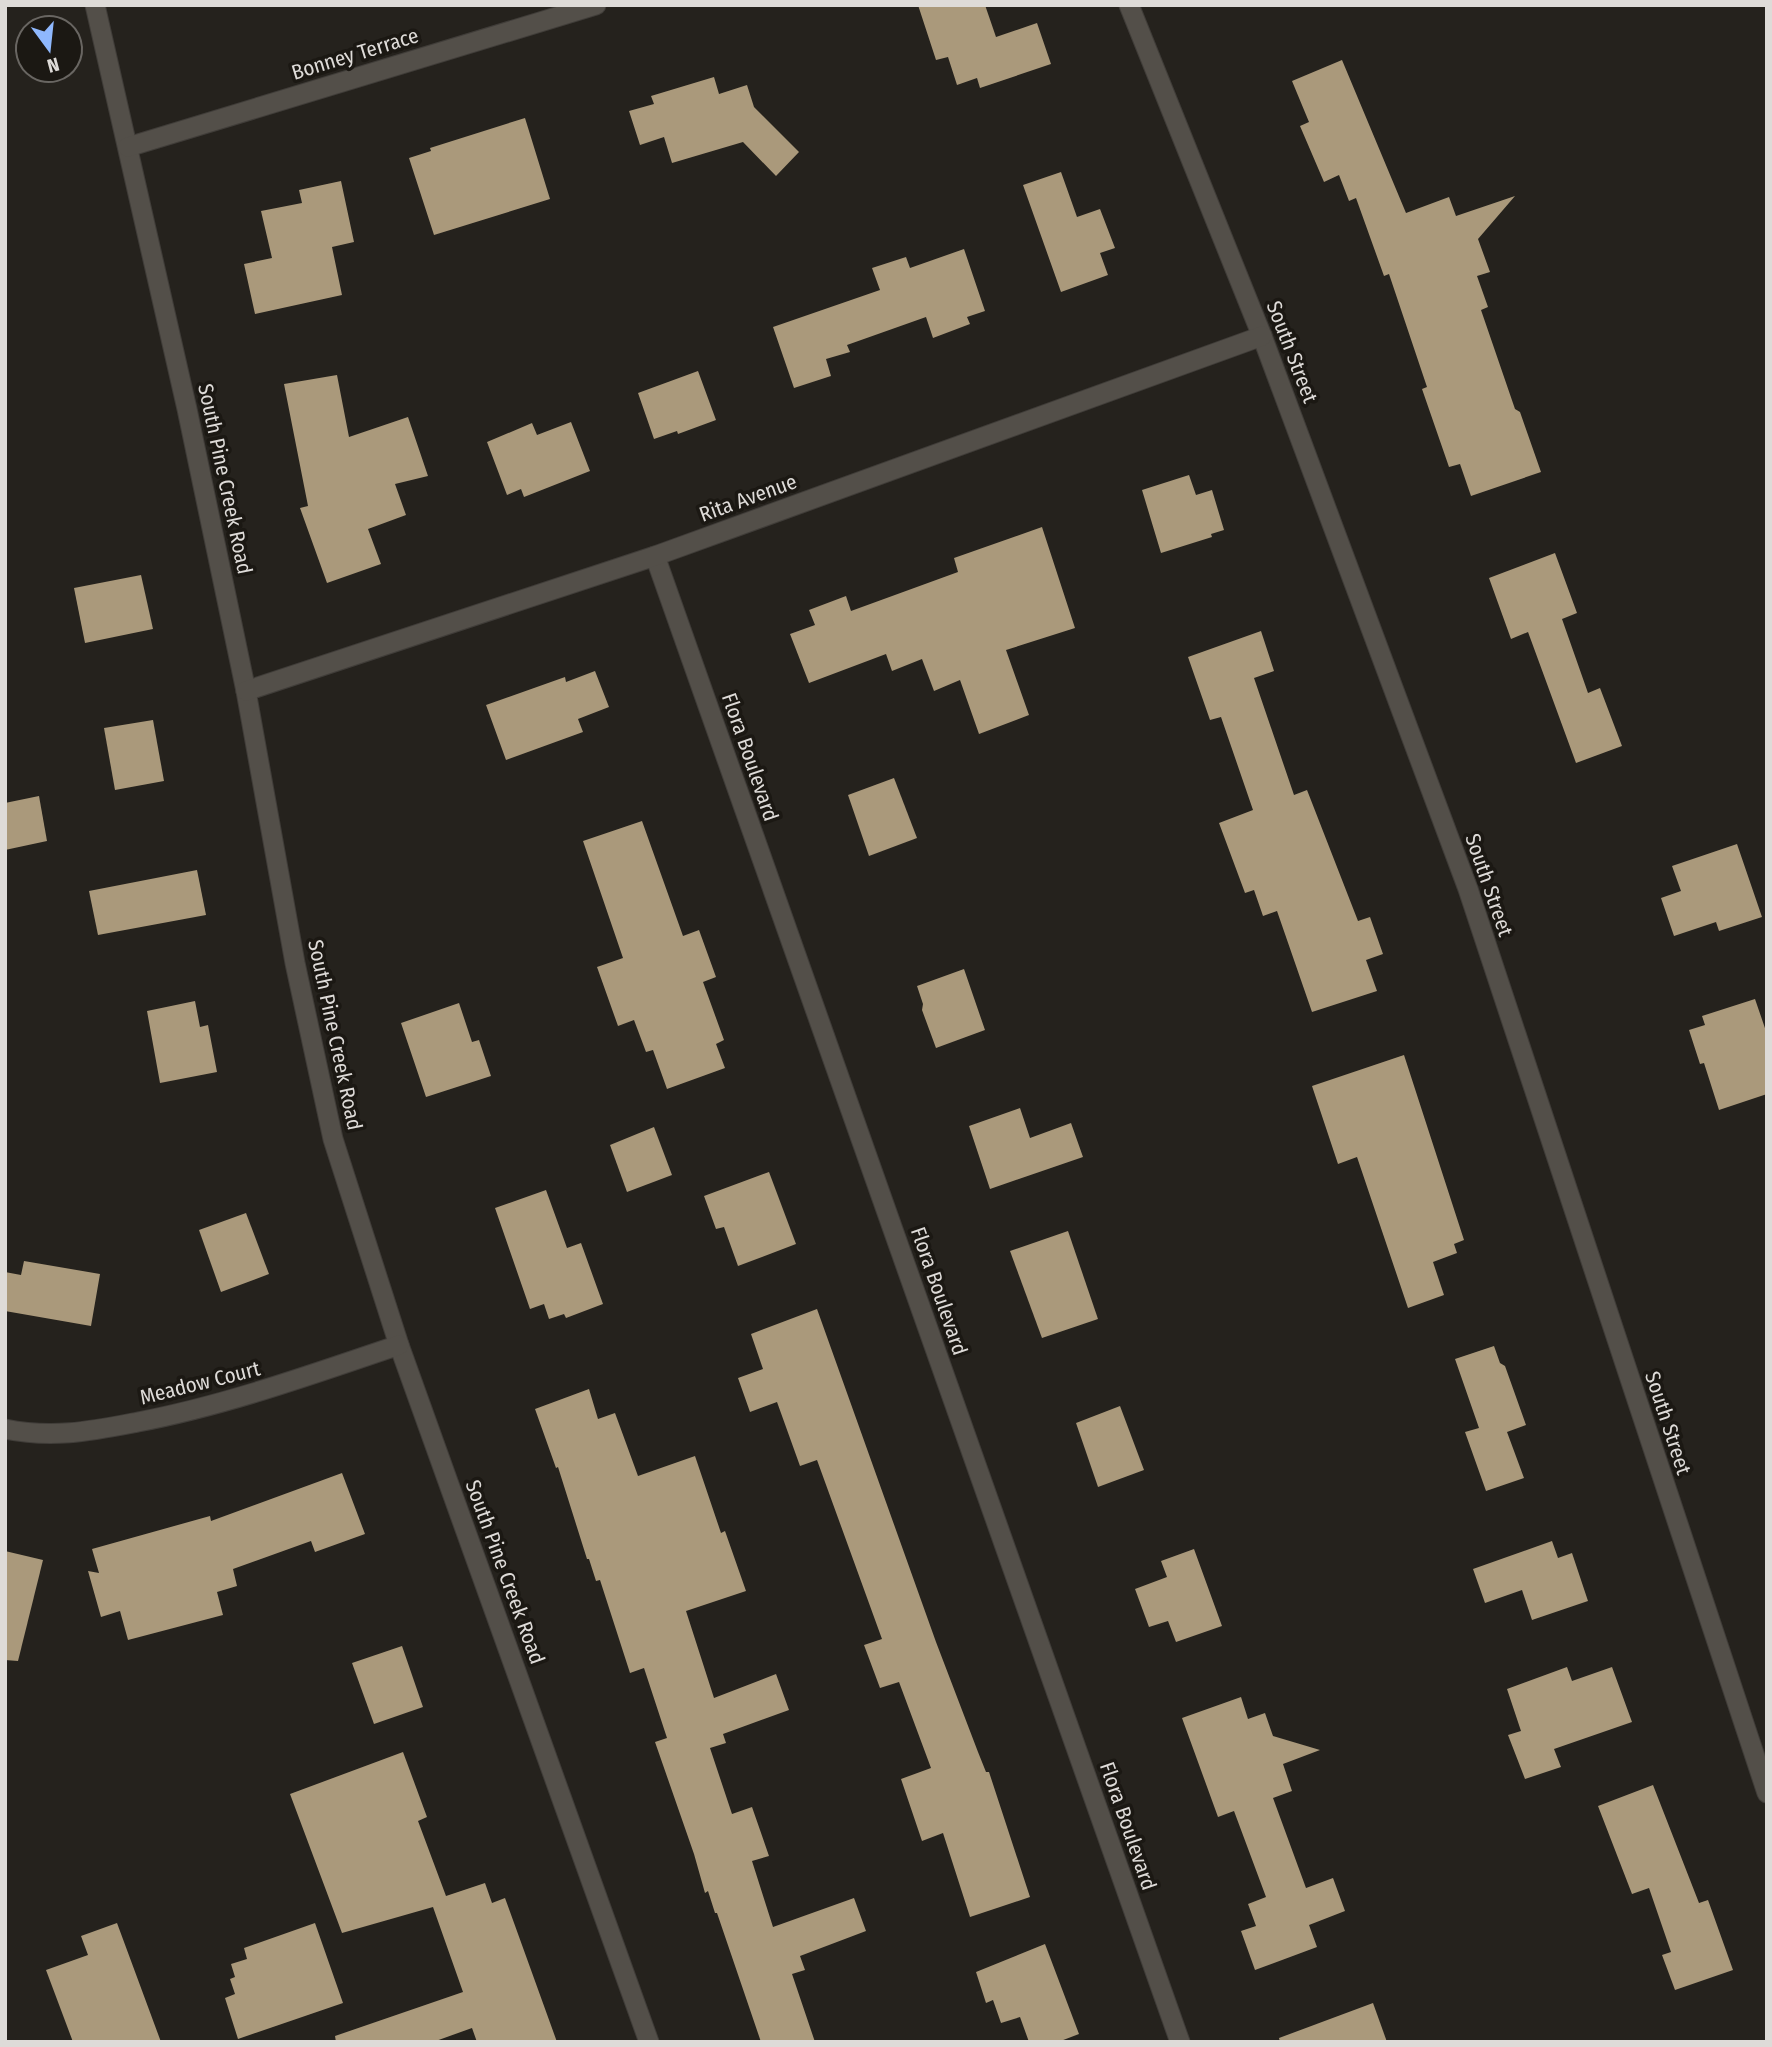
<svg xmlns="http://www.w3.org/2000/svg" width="1772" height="2047" viewBox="0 0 1772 2047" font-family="'Fira Sans Condensed',sans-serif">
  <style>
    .building { fill: #aa997b }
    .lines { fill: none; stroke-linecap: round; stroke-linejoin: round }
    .minor-casing { stroke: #403d39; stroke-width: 21 }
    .minor { stroke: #534f49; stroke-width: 19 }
    .labels { text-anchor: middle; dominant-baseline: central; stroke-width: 7; stroke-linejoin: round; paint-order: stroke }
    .street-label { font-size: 21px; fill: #dedbd8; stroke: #1b1813 }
  </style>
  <rect width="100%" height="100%" fill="#25221d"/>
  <g class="building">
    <polygon points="918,5 985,5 996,37 1037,23 1051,64 980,88 977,78 957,85 948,57 936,60"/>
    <polygon points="1342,60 1406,213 1449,197 1456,216 1515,196 1478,239 1490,272 1477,276 1488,307 1481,310 1515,409 1520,412 1541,472 1471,496 1460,464 1449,467 1422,389 1427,387 1389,274 1384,276 1356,198 1349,201 1339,175 1324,182 1300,126 1309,122 1292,81"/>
    <polygon points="714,77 719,94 747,85 754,107 799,152 776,176 743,142 672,163 664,137 640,145 629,111 654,104 651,96"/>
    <polygon points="525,118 550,199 434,235 409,158 431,151 430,148"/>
    <polygon points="1061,172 1077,217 1100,209 1115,248 1100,253 1108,275 1061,292 1023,185"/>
    <polygon points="341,181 354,242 332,247 342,295 255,314 244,264 272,258 261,211 302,203 299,190"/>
    <polygon points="964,249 985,311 967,317 970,324 933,338 926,317 847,345 850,352 826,359 831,376 794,388 773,327 880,290 872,268 906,257 910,268"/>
    <polygon points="698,371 716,420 678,434 677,431 654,439 638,393"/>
    <polygon points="337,375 349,437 408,417 428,476 395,484 406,515 368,529 381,564 327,583 300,508 308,506 284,384"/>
    <polygon points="571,422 590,471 524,497 521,489 507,495 487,442 532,423 537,435"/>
    <polygon points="1189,475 1196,495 1212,490 1224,530 1211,534 1212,537 1161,553 1142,490"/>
    <polygon points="1042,527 1075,628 1006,650 1029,715 979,734 960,680 934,691 922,659 892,671 886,654 809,683 790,634 815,625 809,610 846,596 851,611 958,572 954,558"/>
    <polygon points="1555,553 1577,613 1562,619 1588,693 1600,688 1622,746 1576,763 1528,632 1511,639 1489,578"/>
    <polygon points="141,575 153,629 85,643 74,588"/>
    <polygon points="1261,631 1274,671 1254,678 1294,795 1307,790 1358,921 1370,917 1383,954 1366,960 1377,991 1312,1012 1277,911 1263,916 1254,890 1245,893 1219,823 1253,810 1221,717 1210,720 1188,657"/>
    <polygon points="595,671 609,707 578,719 583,732 506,760 486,705 565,677 566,682"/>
    <polygon points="153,720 164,781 115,790 104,728"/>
    <polygon points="894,778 917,838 869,856 848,795"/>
    <polygon points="39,796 47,841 5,850 5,803"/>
    <polygon points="642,821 683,936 699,930 716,977 703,982 724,1040 716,1044 725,1068 667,1089 653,1050 646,1052 634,1020 618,1026 597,967 623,958 583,841"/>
    <polygon points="1737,844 1762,917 1719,931 1716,922 1674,936 1661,898 1681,891 1672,866"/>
    <polygon points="197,870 206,915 98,935 89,891"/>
    <polygon points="964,969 985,1030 936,1048 922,1010 923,1004 917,986"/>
    <polygon points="1755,999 1767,1034 1767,1094 1719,1110 1704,1063 1700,1064 1689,1030 1705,1025 1702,1016"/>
    <polygon points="195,1001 200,1027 208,1025 217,1072 160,1083 147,1011"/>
    <polygon points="459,1003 472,1042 479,1040 491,1076 426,1097 401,1023"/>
    <polygon points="1404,1055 1464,1240 1454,1244 1457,1253 1433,1262 1444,1295 1408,1308 1357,1157 1338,1164 1312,1086"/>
    <polygon points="1020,1108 1030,1138 1071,1123 1083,1157 990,1189 969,1126"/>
    <polygon points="654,1127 672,1175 627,1192 610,1145"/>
    <polygon points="769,1172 796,1244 738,1266 724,1227 716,1229 704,1196"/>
    <polygon points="546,1190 567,1248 581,1243 603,1304 566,1318 564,1314 549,1319 544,1304 530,1309 495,1208"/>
    <polygon points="246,1213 269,1274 221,1292 199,1230"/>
    <polygon points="1068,1231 1098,1319 1042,1338 1010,1251"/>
    <polygon points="24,1261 100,1274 91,1326 5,1311 5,1272 21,1275"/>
    <polygon points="817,1309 936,1642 978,1752 986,1772 989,1772 1030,1897 970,1917 943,1833 922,1841 901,1779 931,1768 899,1682 880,1688 864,1645 882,1639 817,1460 800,1466 777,1402 750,1412 738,1378 763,1369 751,1334"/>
    <polygon points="1494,1346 1500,1363 1505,1366 1526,1425 1507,1432 1524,1478 1486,1491 1465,1432 1479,1428 1455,1359"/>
    <polygon points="589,1389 598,1419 615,1413 638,1476 695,1456 721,1533 725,1531 746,1591 686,1611 714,1698 776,1674 789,1710 723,1734 726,1743 710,1748 732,1814 752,1807 769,1856 752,1861 773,1927 854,1898 866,1931 800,1956 805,1970 792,1974 815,2042 761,2042 717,1913 715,1913 708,1891 705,1893 694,1854 655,1742 667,1738 644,1668 630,1673 600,1580 596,1581 589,1559 587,1559 558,1467 556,1468 535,1409"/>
    <polygon points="1120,1406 1144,1470 1098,1487 1076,1423"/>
    <polygon points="342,1473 365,1534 315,1552 311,1541 233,1569 237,1586 217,1592 223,1615 128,1640 120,1611 101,1617 88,1571 99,1573 92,1549 210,1516 211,1521"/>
    <polygon points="1552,1541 1558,1558 1572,1553 1588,1601 1532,1620 1522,1590 1485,1603 1473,1569"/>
    <polygon points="1194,1549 1222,1626 1176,1642 1168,1621 1149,1627 1135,1589 1167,1577 1161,1561"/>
    <polygon points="5,1551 43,1560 18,1661 5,1660"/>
    <polygon points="402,1646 423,1707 374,1724 352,1663"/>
    <polygon points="1567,1667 1572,1681 1612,1667 1632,1722 1554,1749 1561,1767 1525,1779 1508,1735 1521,1731 1507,1689"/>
    <polygon points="1241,1697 1248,1719 1265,1713 1273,1736 1320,1750 1283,1764 1292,1791 1273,1798 1306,1888 1333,1878 1345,1911 1309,1925 1317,1947 1255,1970 1241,1931 1256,1926 1248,1904 1266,1897 1234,1811 1218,1817 1182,1718"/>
    <polygon points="403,1752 427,1817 418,1821 446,1896 485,1883 492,1903 505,1898 557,2042 477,2042 472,2028 433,2042 336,2042 335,2036 463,1992 433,1907 342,1933 290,1794"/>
    <polygon points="1653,1785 1699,1903 1708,1900 1733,1970 1675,1990 1662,1955 1671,1952 1649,1888 1632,1894 1598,1806"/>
    <polygon points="117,1923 161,2042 73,2042 46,1970 88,1955 81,1936"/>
    <polygon points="315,1923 343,2003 238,2039 225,1998 235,1994 230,1979 235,1977 231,1964 247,1959 244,1948"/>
    <polygon points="1045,1944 1079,2034 1058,2042 1029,2042 1020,2017 1001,2023 993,2000 986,2003 976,1972"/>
    <polygon points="1373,2003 1387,2042 1280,2042 1279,2038"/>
  </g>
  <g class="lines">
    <g class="minor-casing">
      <g id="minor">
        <polyline points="95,5 187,409 246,691 295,963 333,1139 399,1345 649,2042"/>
        <polyline points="1129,5 1262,336 1468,889 1767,1793"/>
        <polyline points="128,147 596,5"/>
        <polyline points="655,556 1180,2042"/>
        <polyline points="246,691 655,556 1262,336"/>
        <path d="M 5,1429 C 53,1439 91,1431 138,1422 C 227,1405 313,1374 399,1345"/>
      </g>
    </g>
    <use href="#minor" class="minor"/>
  </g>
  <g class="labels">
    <g class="street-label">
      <text transform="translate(355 54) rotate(-17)">Bonney Terrace</text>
      <text transform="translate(1292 352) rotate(69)">South Street</text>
      <text transform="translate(225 479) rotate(78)">South Pine Creek Road</text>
      <text transform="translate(748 498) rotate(-20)">Rita Avenue</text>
      <text transform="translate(750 757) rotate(71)">Flora Boulevard</text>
      <text transform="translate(1489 885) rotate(71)">South Street</text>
      <text transform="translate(335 1035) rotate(78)">South Pine Creek Road</text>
      <text transform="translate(939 1291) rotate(71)">Flora Boulevard</text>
      <text transform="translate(200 1383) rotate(-14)">Meadow Court</text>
      <text transform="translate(1668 1423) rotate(72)">South Street</text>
      <text transform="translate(505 1572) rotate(70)">South Pine Creek Road</text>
      <text transform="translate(1128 1826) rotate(71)">Flora Boulevard</text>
    </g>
  </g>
  <rect width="1772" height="2047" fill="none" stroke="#dedbd8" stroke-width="14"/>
  <g transform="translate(49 49) rotate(165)"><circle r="33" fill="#1b1813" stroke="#696662" stroke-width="2"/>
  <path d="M0-5L12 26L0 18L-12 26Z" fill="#8fb8fd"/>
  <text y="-10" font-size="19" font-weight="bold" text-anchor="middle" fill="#dedbd8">N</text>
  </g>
</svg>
